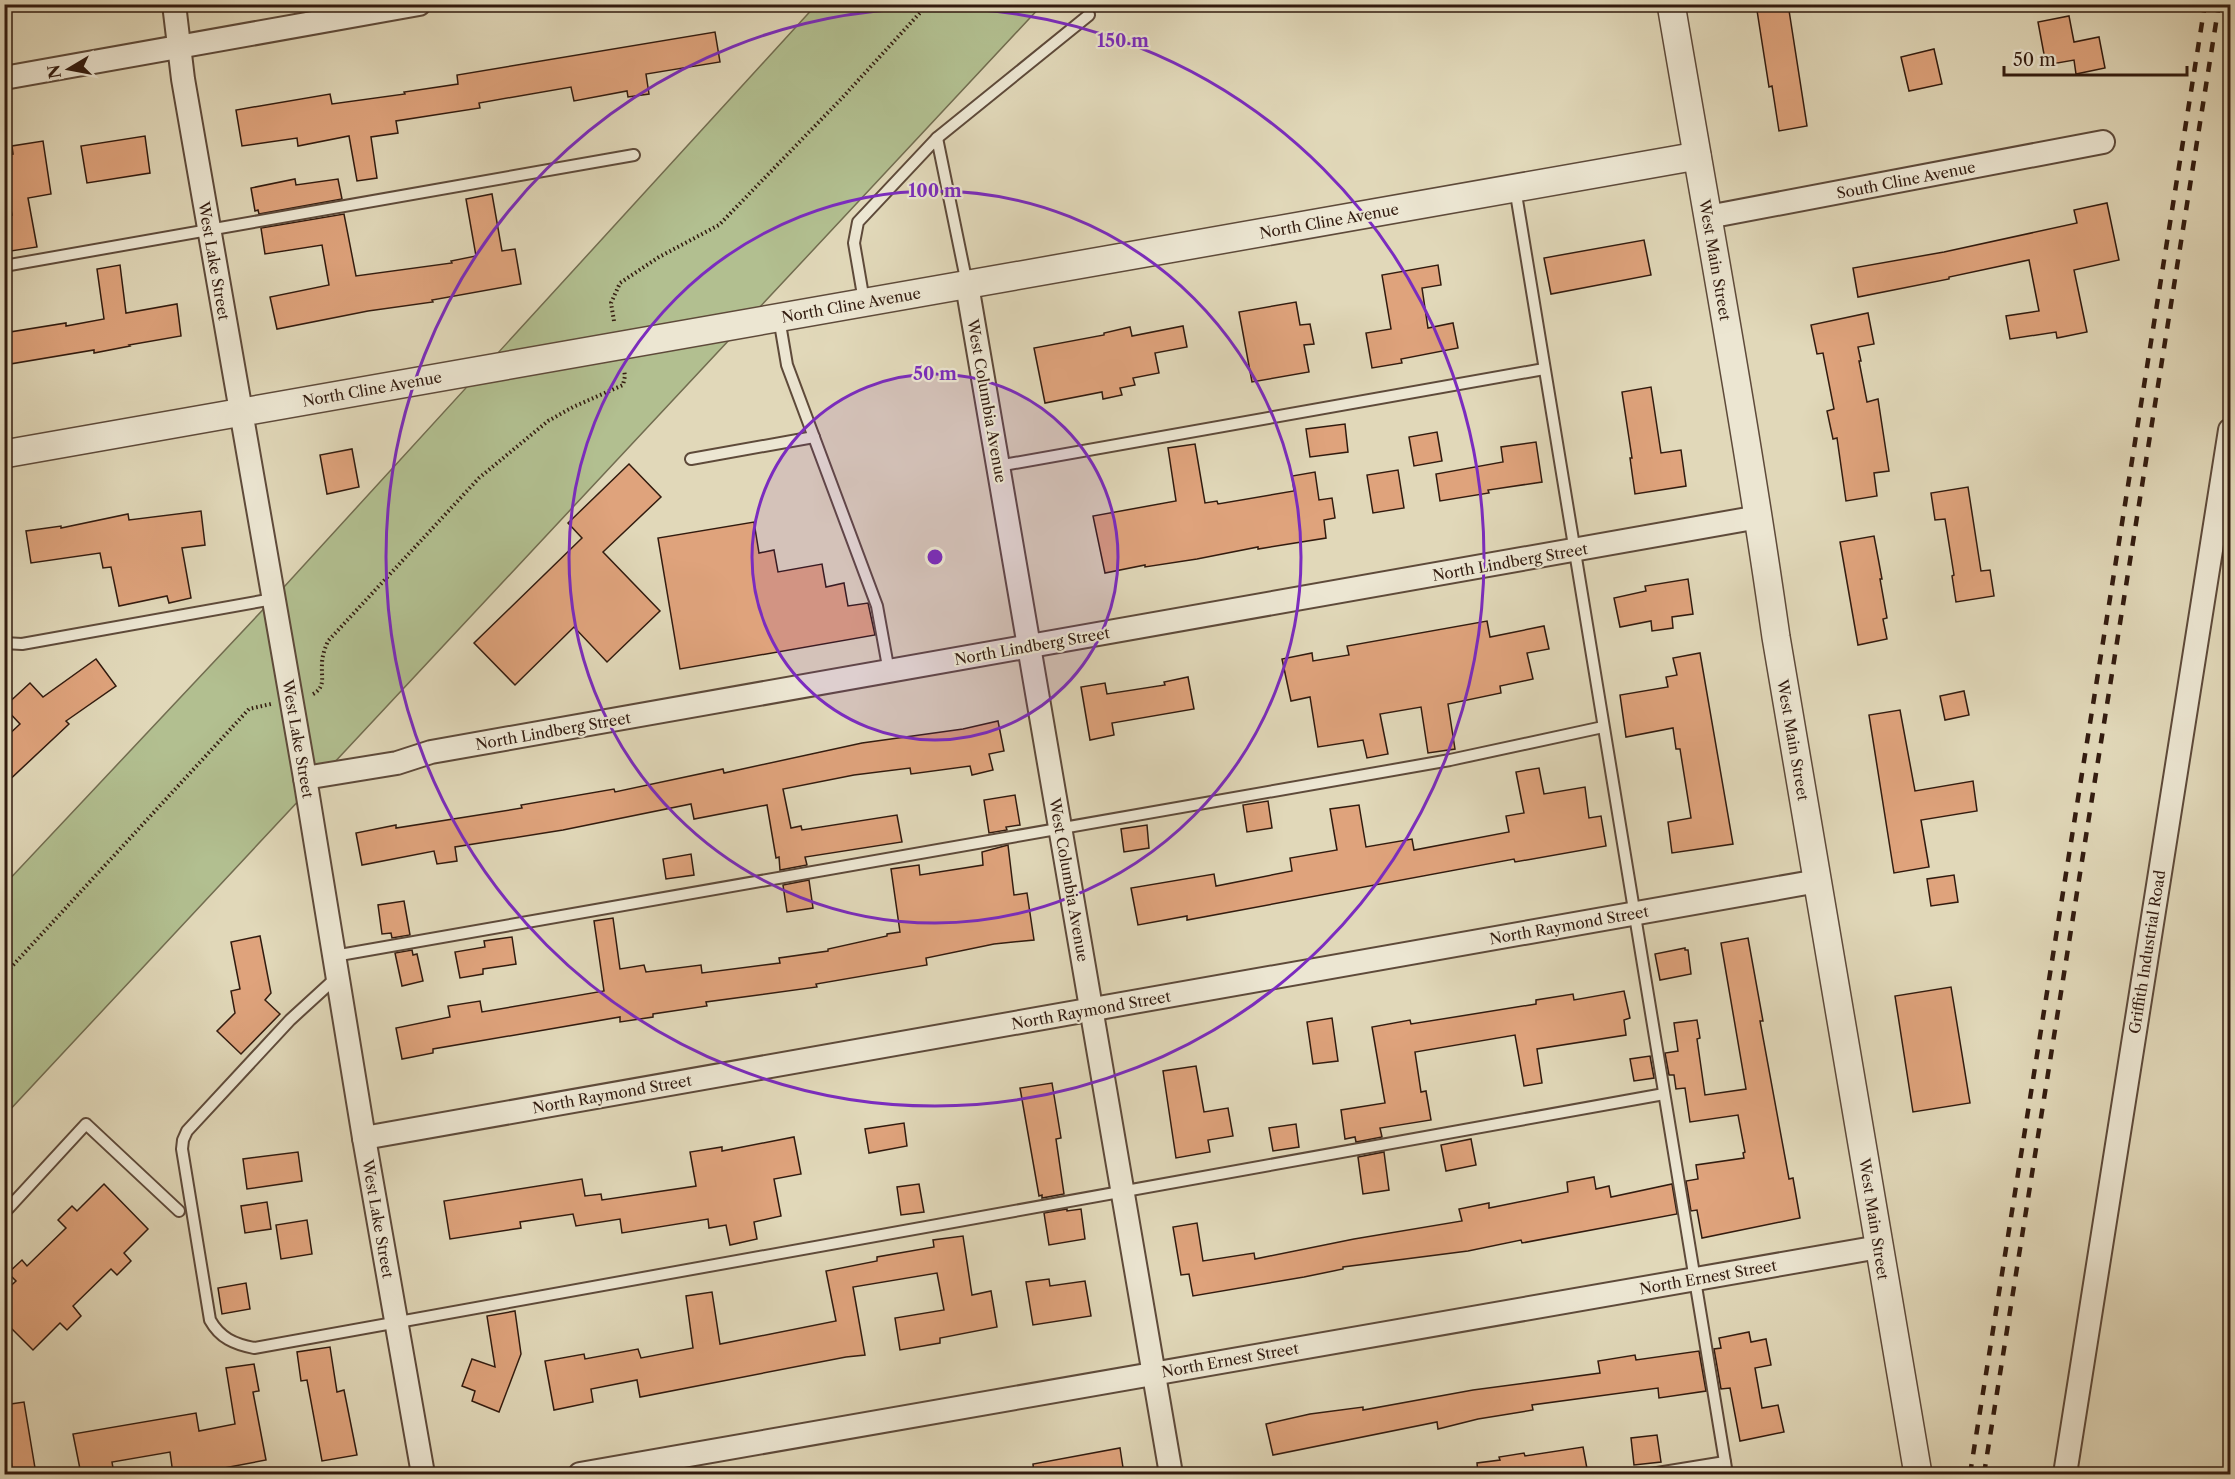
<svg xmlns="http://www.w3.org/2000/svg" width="2235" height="1479" viewBox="0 0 2235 1479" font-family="'Libre Caslon Text',serif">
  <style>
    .green { fill: #b2bf90; stroke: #726d50; stroke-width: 1.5 }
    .building { fill: #dfa37c; stroke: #321b0f; stroke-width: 1.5 }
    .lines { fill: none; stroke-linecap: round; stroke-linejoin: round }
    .service-casing { stroke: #5e4a3a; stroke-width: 14 }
    .minor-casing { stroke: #5e4a3a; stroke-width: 26 }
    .tertiary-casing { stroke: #5e4a3a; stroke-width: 30 }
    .path { stroke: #321b0f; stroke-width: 4; stroke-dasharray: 1.5 3; stroke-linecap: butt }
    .service { stroke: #ece6d2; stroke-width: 10 }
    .minor { stroke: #ece6d2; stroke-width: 22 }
    .tertiary { stroke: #ece6d2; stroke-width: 27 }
    .rail { stroke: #321b0f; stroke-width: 4.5; stroke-dasharray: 10 10; stroke-linecap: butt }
    .ring { fill: none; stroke: #7b2cbf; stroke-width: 3 }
    .labels { text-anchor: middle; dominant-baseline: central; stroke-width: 4.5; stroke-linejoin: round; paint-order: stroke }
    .street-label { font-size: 15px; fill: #321b0f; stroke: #ece6d2 }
    .centre { fill: #7b2cbf; stroke: #ece6d2; stroke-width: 3 }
    .ring-label { font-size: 18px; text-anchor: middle; font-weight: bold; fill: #7b2cbf; stroke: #ece6d2; stroke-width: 4.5; stroke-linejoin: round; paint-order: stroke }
  </style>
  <rect width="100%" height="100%" fill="#e1d8b9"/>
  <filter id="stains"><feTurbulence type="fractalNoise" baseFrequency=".00333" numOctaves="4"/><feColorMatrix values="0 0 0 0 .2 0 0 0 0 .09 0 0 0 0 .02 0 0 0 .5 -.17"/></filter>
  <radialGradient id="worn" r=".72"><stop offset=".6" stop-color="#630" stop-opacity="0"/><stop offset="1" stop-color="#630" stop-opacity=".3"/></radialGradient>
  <polygon class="green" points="816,5 1042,5 5,1115 4,885 273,599"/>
  <g class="building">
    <polygon points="1756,4 1788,4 1807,126 1779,131 1772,86 1769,87"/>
    <polygon points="2069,16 2074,42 2099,37 2105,68 2076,74 2074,60 2046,65 2038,22"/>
    <polygon points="715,32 720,62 646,74 649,94 628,97 627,91 574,101 571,87 479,103 480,108 396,121 398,133 371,137 377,178 357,181 349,136 298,146 297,138 242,146 236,110 330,94 332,104 405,94 404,92 458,84 457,75"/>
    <polygon points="1934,49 1942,84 1909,91 1901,57"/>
    <polygon points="145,136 150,173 87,183 81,146"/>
    <polygon points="43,141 51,194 28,198 37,247 11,251 5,216 12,215 4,170 4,155 13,154 12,146"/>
    <polygon points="295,179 296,185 338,179 342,199 259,214 258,210 255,211 251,188"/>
    <polygon points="492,194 502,251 515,249 521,284 432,300 433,302 368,311 277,329 270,297 329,285 322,245 265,254 261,228 344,214 356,276 452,263 451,261 476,256 466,199"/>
    <polygon points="2107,203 2119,260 2074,270 2087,332 2057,338 2056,332 2010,339 2006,316 2039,311 2029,260 1949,277 1949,279 1858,297 1853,268 1944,252 2077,223 2074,210"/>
    <polygon points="1644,240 1651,275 1551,294 1544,258"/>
    <polygon points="120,265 126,313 177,304 181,336 129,345 130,346 94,353 94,350 4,365 4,333 66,323 66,326 104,319 97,269"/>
    <polygon points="1438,265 1441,285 1422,288 1428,328 1453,323 1458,348 1401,359 1402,363 1372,368 1366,333 1391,329 1382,275"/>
    <polygon points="1296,302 1300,325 1310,324 1314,344 1304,345 1309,372 1252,382 1239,312"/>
    <polygon points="1868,313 1874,344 1858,347 1861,361 1859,361 1867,402 1878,399 1889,471 1874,473 1877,496 1846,501 1837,438 1833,439 1827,411 1834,409 1823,353 1817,354 1811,325"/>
    <polygon points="1183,326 1187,347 1155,353 1159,373 1133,378 1135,385 1120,388 1122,395 1103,399 1102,392 1045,403 1034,348 1104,335 1104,333 1130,327 1132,336"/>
    <polygon points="1651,387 1661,453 1681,450 1686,486 1635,494 1630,458 1632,458 1622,392"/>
    <polygon points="1345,424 1348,452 1310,457 1306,429"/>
    <polygon points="1437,432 1442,461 1414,466 1409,437"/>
    <polygon points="1536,442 1542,482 1488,490 1489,493 1440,501 1436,474 1503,462 1501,447"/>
    <polygon points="1195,444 1205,503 1217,501 1218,504 1294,491 1292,476 1315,472 1319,500 1332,498 1335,518 1324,520 1326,538 1258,549 1258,547 1197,559 1145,567 1145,565 1105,573 1093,516 1176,501 1168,448"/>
    <polygon points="352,449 359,487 327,494 320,455"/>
    <polygon points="629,464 661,497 603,552 660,611 607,662 574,627 515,685 474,643 582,538 568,523"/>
    <polygon points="1398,470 1404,508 1373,513 1367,475"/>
    <polygon points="1968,487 1981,571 1990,570 1994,596 1956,602 1952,576 1954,575 1945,519 1935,520 1931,493"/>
    <polygon points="201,511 205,545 182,548 191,598 169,603 167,596 119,606 111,567 103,568 100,553 31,563 26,531 61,526 61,528 128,514 129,520"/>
    <polygon points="754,522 759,553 774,550 778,572 822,564 826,587 844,583 848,606 868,603 875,635 680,669 658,538"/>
    <polygon points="1874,536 1882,579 1880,579 1887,618 1883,619 1887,639 1858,645 1840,542"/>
    <polygon points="1688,579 1693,614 1672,617 1673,628 1652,631 1651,621 1620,627 1614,598 1646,591 1645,586"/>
    <polygon points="1487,621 1490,637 1544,626 1549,649 1527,653 1533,679 1500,686 1501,693 1448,704 1455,749 1428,753 1421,707 1380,714 1388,754 1367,758 1363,740 1318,747 1310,697 1291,701 1282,659 1312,653 1313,661 1349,655 1347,646"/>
    <polygon points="1700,653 1733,844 1672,853 1668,822 1691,818 1680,749 1676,749 1673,728 1626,737 1620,695 1668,687 1666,677 1677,675 1673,658"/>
    <polygon points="96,659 116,686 66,721 69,724 4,785 4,739 20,724 4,707 30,683 43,697"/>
    <polygon points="1188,677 1194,709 1112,723 1114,735 1090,740 1081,687 1105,683 1107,694 1165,685 1164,682"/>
    <polygon points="1964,691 1969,715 1945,720 1940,696"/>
    <polygon points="1900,710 1915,791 1973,781 1977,811 1921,820 1929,867 1894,873 1869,715"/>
    <polygon points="998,721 1004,751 989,754 993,770 972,775 970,766 911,774 910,768 854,775 783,789 791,828 801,826 802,830 897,815 902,842 805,857 807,865 780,870 779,857 776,858 767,805 694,819 691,804 563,830 455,847 457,861 437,864 434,851 362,865 356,833 396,825 396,828 522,808 521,805 614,789 615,792 723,769 724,773 862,743 963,729"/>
    <polygon points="1539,768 1544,794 1585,787 1589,818 1601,816 1606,846 1515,862 1514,859 1187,920 1187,916 1138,925 1131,888 1214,874 1216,886 1292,871 1290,858 1337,850 1330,809 1359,805 1366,847 1412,839 1414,850 1509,832 1506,816 1524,813 1516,772"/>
    <polygon points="1015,795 1020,825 1006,827 1007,830 989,833 984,800"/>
    <polygon points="1268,801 1272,828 1247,832 1243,805"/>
    <polygon points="1147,825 1149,848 1124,852 1121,829"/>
    <polygon points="1008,845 1014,895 1027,893 1034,940 994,944 926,958 927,965 816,984 817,987 706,1002 707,1006 653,1014 653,1017 620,1022 620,1017 433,1049 433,1053 402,1059 396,1028 450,1017 448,1006 480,1001 482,1012 604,991 594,921 613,918 620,969 644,965 646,972 701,965 702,973 780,963 779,958 828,951 828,949 887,936 887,934 900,932 891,869 919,865 920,875 983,865 982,852"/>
    <polygon points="691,854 694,875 666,879 663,859"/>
    <polygon points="1954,875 1958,902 1931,906 1927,879"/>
    <polygon points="809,880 813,908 787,912 783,885"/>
    <polygon points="404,901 410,935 392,938 391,933 382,934 378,905"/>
    <polygon points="260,936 271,993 265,1000 280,1014 241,1054 217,1031 235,1013 231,991 240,989 231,942"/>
    <polygon points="512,937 516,964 483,969 483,974 460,978 455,952 485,947 484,941"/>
    <polygon points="1748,938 1763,1021 1760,1021 1789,1179 1793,1178 1800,1218 1702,1238 1697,1210 1691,1211 1686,1181 1698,1179 1696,1165 1744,1158 1743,1153 1745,1152 1738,1115 1690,1122 1685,1088 1676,1089 1674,1075 1669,1075 1665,1053 1678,1051 1674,1023 1697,1020 1700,1038 1697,1039 1705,1095 1746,1089 1721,943"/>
    <polygon points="1685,948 1685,950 1688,950 1691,974 1660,980 1655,954"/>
    <polygon points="412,950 413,955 417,954 423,981 402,986 395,953"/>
    <polygon points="1951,987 1970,1103 1913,1112 1895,996"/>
    <polygon points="1624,991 1630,1018 1624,1020 1626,1035 1537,1049 1542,1083 1524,1086 1515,1035 1415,1052 1421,1092 1426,1091 1431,1120 1380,1128 1382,1137 1356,1142 1355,1137 1345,1139 1341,1110 1385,1103 1372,1027 1410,1020 1411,1024 1536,1004 1536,1000 1573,994 1574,1000"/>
    <polygon points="1332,1018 1338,1061 1313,1064 1307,1022"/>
    <polygon points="1650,1056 1654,1078 1634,1081 1630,1059"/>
    <polygon points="1196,1066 1204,1112 1228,1108 1233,1136 1208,1140 1210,1152 1176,1158 1163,1071"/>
    <polygon points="1052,1083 1061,1138 1056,1139 1064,1194 1042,1198 1042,1195 1039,1196 1020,1088"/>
    <polygon points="904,1123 907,1146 869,1153 865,1129"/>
    <polygon points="1296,1124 1299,1147 1273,1151 1269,1128"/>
    <polygon points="794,1137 801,1174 774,1179 781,1216 754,1222 757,1239 730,1245 726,1225 709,1228 708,1219 622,1233 620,1219 576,1226 573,1214 520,1222 521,1228 450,1239 444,1201 582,1179 585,1196 601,1194 602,1200 696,1186 690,1152 722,1147 722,1151"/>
    <polygon points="1471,1139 1476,1165 1446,1171 1441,1145"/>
    <polygon points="298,1152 302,1181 247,1189 243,1159"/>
    <polygon points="1384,1152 1389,1190 1363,1194 1358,1157"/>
    <polygon points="1594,1177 1596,1189 1609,1186 1611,1197 1672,1184 1677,1214 1522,1243 1521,1240 1468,1251 1343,1267 1343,1269 1304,1277 1193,1296 1189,1274 1181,1275 1173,1227 1197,1223 1203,1261 1254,1253 1255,1259 1354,1239 1462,1221 1459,1209 1489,1203 1489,1208 1568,1192 1567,1182"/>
    <polygon points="104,1184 148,1229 124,1253 131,1261 117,1275 111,1269 73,1306 81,1316 67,1330 60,1323 33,1350 4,1321 4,1292 16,1281 8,1273 22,1260 27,1266 66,1228 58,1220 72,1206 77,1211"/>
    <polygon points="919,1184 924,1212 901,1215 897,1187"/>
    <polygon points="267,1202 271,1229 245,1233 241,1206"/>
    <polygon points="1067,1209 1067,1211 1081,1209 1085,1239 1049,1245 1044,1213"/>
    <polygon points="307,1220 312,1254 281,1259 276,1225"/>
    <polygon points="963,1236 972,1295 991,1291 997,1327 940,1338 940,1343 900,1350 895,1318 944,1310 937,1273 853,1287 865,1355 846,1357 640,1397 637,1380 591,1389 593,1402 554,1410 545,1361 584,1354 585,1359 638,1349 641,1358 693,1348 686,1296 712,1292 720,1344 836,1321 826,1271 877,1261 877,1257 934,1247 933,1240"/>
    <polygon points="1049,1279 1050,1286 1085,1281 1091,1316 1033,1325 1026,1282"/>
    <polygon points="246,1283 250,1309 222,1314 218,1288"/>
    <polygon points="515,1311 521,1354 499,1412 472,1401 475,1391 462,1386 472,1359 495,1367 487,1316"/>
    <polygon points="1749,1332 1751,1342 1766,1339 1771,1365 1755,1368 1762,1408 1778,1405 1784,1432 1740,1441 1730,1388 1721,1389 1714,1349 1721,1348 1719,1338"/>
    <polygon points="330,1347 337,1392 344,1390 357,1455 322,1461 307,1380 301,1381 297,1352"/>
    <polygon points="1699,1351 1706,1391 1659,1398 1658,1388 1532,1405 1533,1410 1478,1419 1438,1429 1437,1422 1273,1455 1266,1424 1310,1414 1363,1407 1363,1410 1473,1390 1600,1373 1598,1361 1635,1355 1636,1360"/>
    <polygon points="254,1364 259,1391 253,1392 266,1460 192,1474 173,1474 170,1452 112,1462 114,1474 81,1474 73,1434 196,1413 199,1431 235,1424 226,1368"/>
    <polygon points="24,1402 36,1474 13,1474 8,1440 4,1441 4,1405"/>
    <polygon points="1657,1435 1661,1462 1634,1465 1631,1438"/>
    <polygon points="1583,1447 1588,1474 1478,1474 1477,1463 1500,1460 1499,1457 1524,1453 1525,1456"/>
    <polygon points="1120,1448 1124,1474 1034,1474 1033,1464"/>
  </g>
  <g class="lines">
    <g class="service-casing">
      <g id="service">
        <polyline points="937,138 1089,15"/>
        <polyline points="1515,188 1727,1474"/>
        <polyline points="4,266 634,155"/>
        <polyline points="864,301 854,243 858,222 937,138 967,284"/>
        <polyline points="779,318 787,365 877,606 889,672"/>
        <polyline points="691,459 814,437"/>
        <polyline points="998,466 1544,369"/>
        <polyline points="4,643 22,644 273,599"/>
        <polyline points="334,956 1450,760 1603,727"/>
        <path d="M 337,977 L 290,1020 L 187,1131 L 183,1140 L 182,1149 L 210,1320 C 220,1338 234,1344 254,1348 L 1664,1094"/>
        <polyline points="4,1213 86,1124 179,1211"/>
        <polyline points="1651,1474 1725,1462"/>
      </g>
    </g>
    <g class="minor-casing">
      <g id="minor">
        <polyline points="174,4 183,79 305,778 364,1138 423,1474"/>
        <polyline points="4,78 419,4"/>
        <polyline points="1708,217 2103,142"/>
        <polyline points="967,285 1171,1474"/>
        <polyline points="305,778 397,763 431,752 1759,517"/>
        <polyline points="364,1138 1818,881"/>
        <polyline points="580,1474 1879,1247"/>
        <polyline points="2065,1474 2230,430"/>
      </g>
    </g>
    <g class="tertiary-casing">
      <g id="tertiary">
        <path d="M 1671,4 C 1707,215 1746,426 1776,637 L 1918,1474"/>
        <polyline points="4,454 1697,156"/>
      </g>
    </g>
    <g class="path">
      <polyline points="614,321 611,303 620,283 659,257 719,225 842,98 928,4"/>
      <path d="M 313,694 C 326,687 321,677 322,664 C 322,656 325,648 328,641 L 479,478 L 548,421 L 573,407 L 623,385 L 625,376 L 624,370"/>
      <polyline points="4,975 249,709 271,704"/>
    </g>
    <use href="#service" class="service"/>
    <use href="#minor" class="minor"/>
    <use href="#tertiary" class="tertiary"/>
    <g class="rail">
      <polyline points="1970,1474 2205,4"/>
      <polyline points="1984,1474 2219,4"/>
    </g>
  </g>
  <circle cx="935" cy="557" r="183" fill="#7b2cbf" fill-opacity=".12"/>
  <g class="ring">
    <circle cx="935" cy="557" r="183"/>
    <circle cx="935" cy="557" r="366"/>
    <circle cx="935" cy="557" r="549"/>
  </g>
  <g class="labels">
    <g class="street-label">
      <text transform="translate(1906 180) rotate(-11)">South Cline Avenue</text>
      <text transform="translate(1329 221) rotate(-10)">North Cline Avenue</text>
      <text transform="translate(1715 260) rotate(80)">West Main Street</text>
      <text transform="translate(214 261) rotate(80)">West Lake Street</text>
      <text transform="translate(851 305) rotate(-10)">North Cline Avenue</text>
      <text transform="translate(372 389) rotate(-10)">North Cline Avenue</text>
      <text transform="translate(987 401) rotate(80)">West Columbia Avenue</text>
      <text transform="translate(1510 562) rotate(-10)">North Lindberg Street</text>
      <text transform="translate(1032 646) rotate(-10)">North Lindberg Street</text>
      <text transform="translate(553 731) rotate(-10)">North Lindberg Street</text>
      <text transform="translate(298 739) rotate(80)">West Lake Street</text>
      <text transform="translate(1793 740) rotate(80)">West Main Street</text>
      <text transform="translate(1069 880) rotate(80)">West Columbia Avenue</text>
      <text transform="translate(1569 925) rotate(-10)">North Raymond Street</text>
      <text transform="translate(2147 952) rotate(-81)">Griffith Industrial Road</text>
      <text transform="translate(1091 1010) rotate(-10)">North Raymond Street</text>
      <text transform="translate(612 1094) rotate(-10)">North Raymond Street</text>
      <text transform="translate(378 1219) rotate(80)">West Lake Street</text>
      <text transform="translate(1874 1219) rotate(81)">West Main Street</text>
      <text transform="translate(1708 1277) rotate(-10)">North Ernest Street</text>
      <text transform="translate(1230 1360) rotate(-10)">North Ernest Street</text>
    </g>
  </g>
  <circle cx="935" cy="557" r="9" class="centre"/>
  <g class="ring-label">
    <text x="1123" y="47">150 m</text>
    <text x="935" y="197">100 m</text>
    <text x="935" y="380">50 m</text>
  </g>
  <rect width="2235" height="1479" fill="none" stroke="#e1d8b9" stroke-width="24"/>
  <rect x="6" y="6" width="2223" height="1467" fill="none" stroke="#321b0f" stroke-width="3"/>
  <rect x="12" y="12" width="2211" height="1455" fill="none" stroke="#321b0f" stroke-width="1.5"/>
  <g transform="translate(69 69) rotate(260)" stroke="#ece6d2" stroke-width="4.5" paint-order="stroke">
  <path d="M0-4.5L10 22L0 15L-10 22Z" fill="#321b0f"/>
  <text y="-9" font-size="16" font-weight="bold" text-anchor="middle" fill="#321b0f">N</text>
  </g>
  <path d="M2004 66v9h183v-9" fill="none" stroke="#321b0f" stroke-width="3"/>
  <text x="2013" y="66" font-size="18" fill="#321b0f" stroke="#ece6d2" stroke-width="4.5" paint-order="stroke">50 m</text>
  <rect width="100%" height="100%" filter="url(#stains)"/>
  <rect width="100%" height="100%" fill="url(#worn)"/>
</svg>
